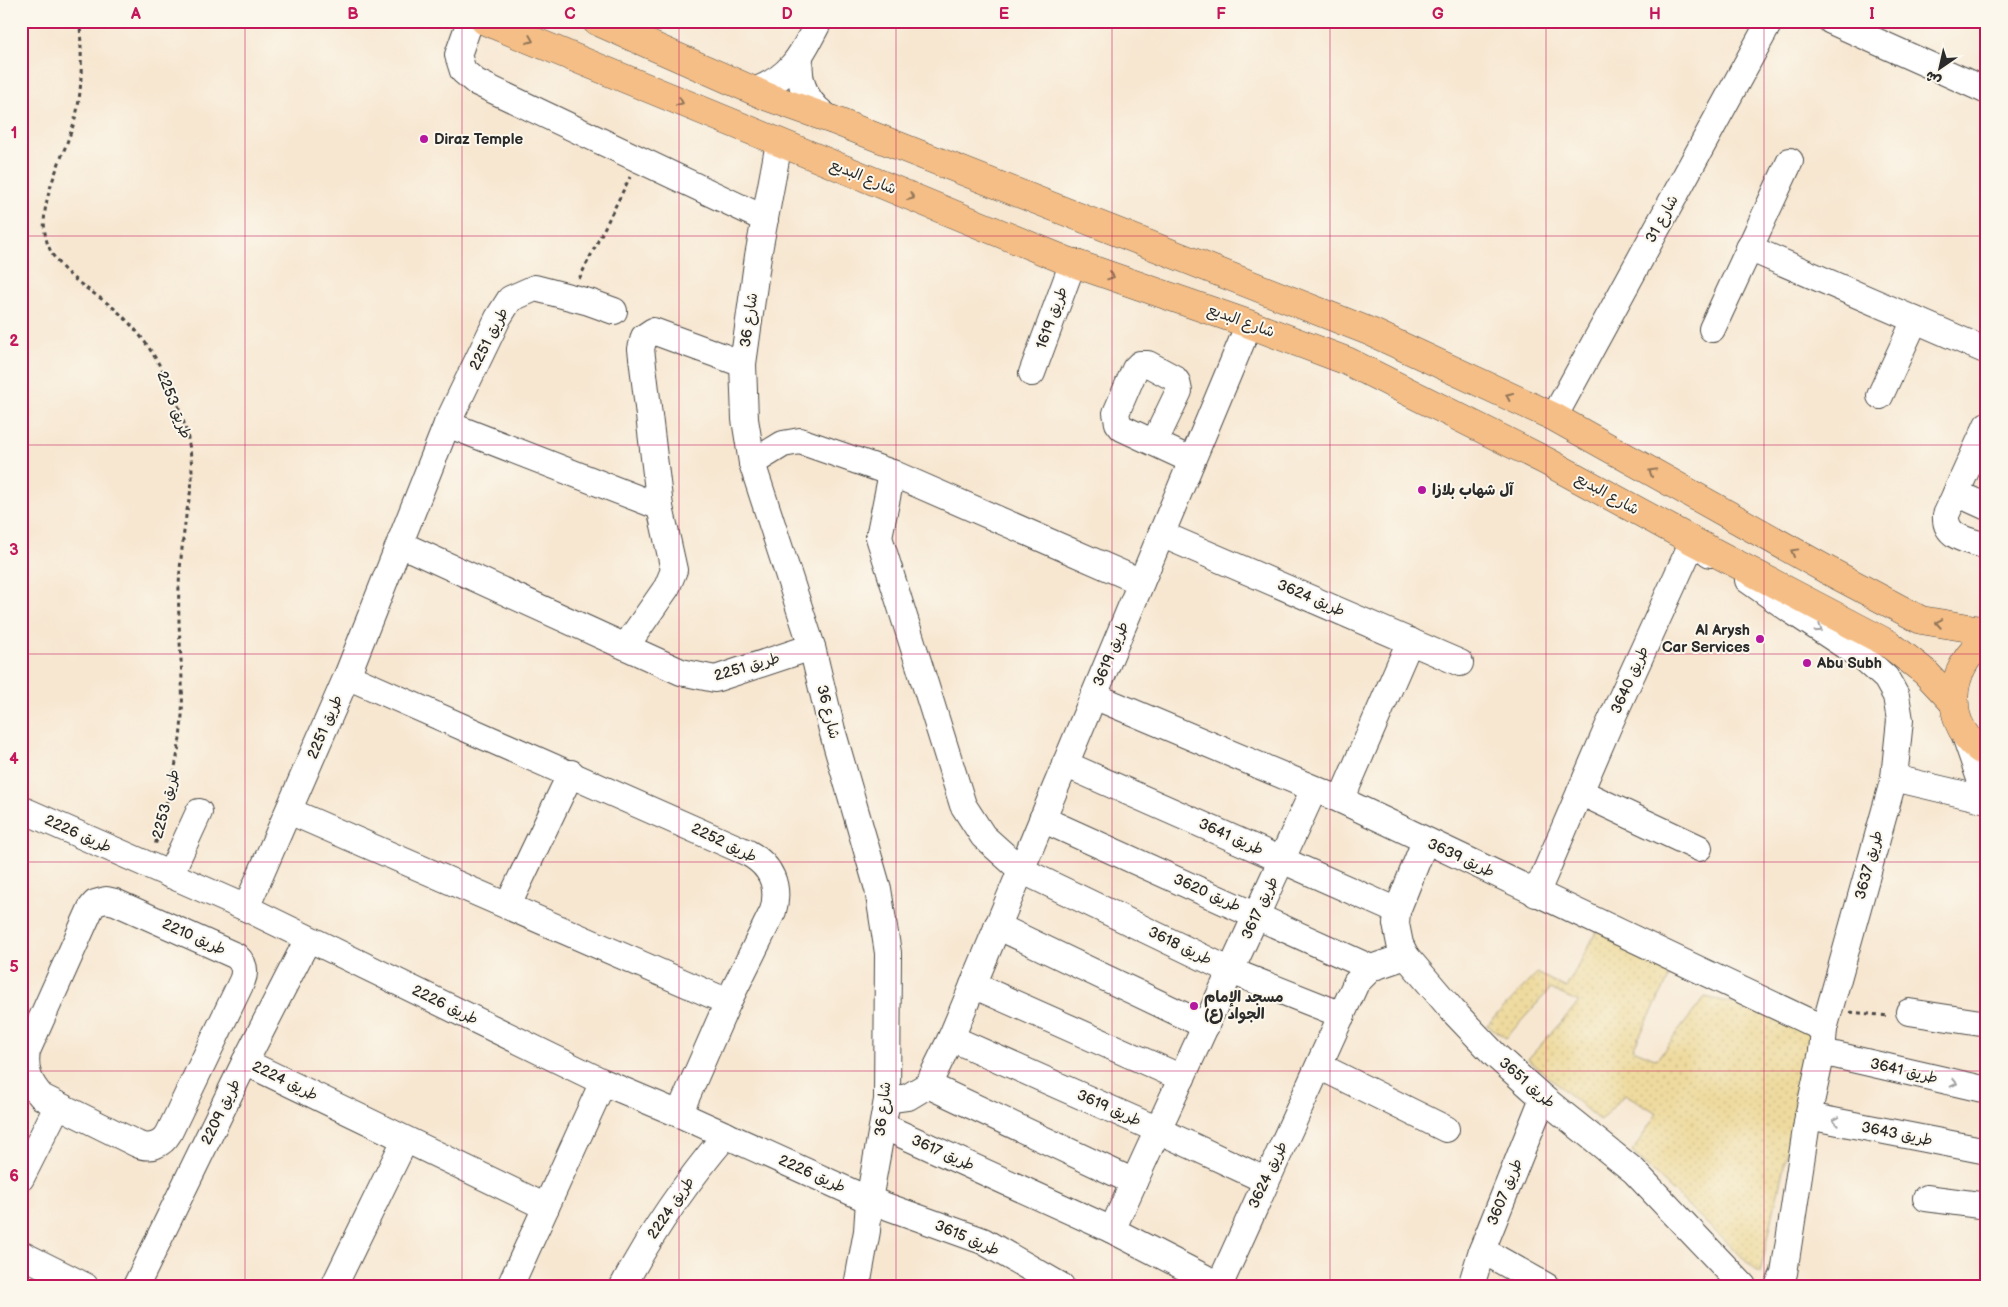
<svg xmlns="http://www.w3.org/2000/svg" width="2008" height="1307" viewBox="0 0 2008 1307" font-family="'Balsamiq Sans','Playpen Sans Arabic',sans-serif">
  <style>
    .sand { fill: url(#sand-dots); stroke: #8c8264 }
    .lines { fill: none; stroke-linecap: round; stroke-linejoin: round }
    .minor-casing { stroke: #4a4744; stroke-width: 28 }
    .major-casing { stroke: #4a4744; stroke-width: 29 }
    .path { stroke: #4a4744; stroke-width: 3; stroke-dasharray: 4 4; stroke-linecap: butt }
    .minor { stroke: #fff; stroke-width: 26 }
    .major { stroke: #f5be86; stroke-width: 28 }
    .oneway { stroke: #907458 }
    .oneway2 { stroke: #a0a0a0 }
    .grid { fill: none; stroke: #c2185b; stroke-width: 1; stroke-opacity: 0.55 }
    .poi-dot { fill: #b5179e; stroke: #fbf7ec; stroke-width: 2 }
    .labels { text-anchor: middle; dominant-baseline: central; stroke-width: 4; stroke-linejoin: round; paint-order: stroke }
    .poi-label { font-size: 15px; font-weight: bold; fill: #2b2b2b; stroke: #fbf7ec; text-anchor: start }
    .street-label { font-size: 15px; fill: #2b2b2b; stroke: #fbf7ec }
    .neatline { fill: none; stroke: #c2185b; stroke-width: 2 }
    .grid-label { font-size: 16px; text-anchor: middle; font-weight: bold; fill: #c2185b }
  </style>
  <defs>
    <pattern id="sand-dots" width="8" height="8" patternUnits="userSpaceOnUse" patternTransform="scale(1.25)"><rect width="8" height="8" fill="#eeda9e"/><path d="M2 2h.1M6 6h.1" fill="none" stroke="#cb8" stroke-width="1.8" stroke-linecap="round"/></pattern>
  </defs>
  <rect width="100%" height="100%" fill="#fbf7ec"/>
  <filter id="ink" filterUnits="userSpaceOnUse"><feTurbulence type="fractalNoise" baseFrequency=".02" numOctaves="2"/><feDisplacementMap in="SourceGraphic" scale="10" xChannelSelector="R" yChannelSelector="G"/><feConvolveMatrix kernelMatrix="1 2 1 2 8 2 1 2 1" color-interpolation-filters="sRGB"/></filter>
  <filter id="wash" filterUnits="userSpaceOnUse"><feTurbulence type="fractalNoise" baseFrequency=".0096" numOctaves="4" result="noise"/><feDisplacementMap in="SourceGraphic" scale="20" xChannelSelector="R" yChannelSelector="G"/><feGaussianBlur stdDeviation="1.12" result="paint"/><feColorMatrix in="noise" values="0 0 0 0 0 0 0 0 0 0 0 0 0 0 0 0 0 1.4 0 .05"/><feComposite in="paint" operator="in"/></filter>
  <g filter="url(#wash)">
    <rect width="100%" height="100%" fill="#f7e7d1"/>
    <polygon class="sand" points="1598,929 1678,960 1633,1049 1657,1059 1705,997 1759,1009 1813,1033 1760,1274 1632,1152 1657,1113 1625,1094 1600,1121 1528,1059 1579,1002 1550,989 1506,1038 1487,1025 1537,973 1566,988"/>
  </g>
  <g filter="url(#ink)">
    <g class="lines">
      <g class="minor-casing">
        <g id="minor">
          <polyline points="470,21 458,55 463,71 476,82 765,219"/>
          <polyline points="1831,21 1987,91"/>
          <path d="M 800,58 C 797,85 808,106 832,120"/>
          <path d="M 754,91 C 792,77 802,54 819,21"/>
          <polyline points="779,143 758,256 743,364 745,419 752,463 812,647 832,730 878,889 888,953 887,1100 869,1200 867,1231 857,1286"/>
          <polyline points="1749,248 1987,351"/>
          <polyline points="1712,329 1790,161"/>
          <polyline points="1032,373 1073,262"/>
          <polyline points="1880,396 1915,320"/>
          <polyline points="1554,417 1770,21"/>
          <polyline points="447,424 660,507"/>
          <path d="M 1987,425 L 1946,515 C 1944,538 1970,541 1987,546"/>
          <polyline points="1154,443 1179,391 1177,382 1174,378 1148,364 1140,364 1135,369 1116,413 1118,423 1122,428 1191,460"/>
          <polyline points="752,463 783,444 800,441 892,473 1141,582"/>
          <polyline points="892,473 879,537 963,805 983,836 1021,870 1231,971 1342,1015"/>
          <polyline points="1956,493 1987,507"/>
          <polyline points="1161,534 1460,663"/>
          <polyline points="400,544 681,672 715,679 812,647"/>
          <polyline points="1748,580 1792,611 1865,659 1886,678 1896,696 1900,720 1894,778 1824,1029 1822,1052 1808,1116 1786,1260 1784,1273 1778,1286"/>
          <polyline points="626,646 667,587 674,570 660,507 641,349 644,337 653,331 743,364"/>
          <path d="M 347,676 L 748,853 C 771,865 780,886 773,911 L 728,1002 L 679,1114"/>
          <polyline points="1094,696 1341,800 1824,1029"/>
          <polyline points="1963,730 1987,799"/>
          <polyline points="1065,764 1397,911"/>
          <polyline points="1894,778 1987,800"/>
          <polyline points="1580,792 1699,848"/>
          <polyline points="1341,800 1410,641"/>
          <polyline points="21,809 246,908 603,1082 679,1114 869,1200 983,1241 1061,1286"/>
          <polyline points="289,811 728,1002"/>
          <polyline points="1042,819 1371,968"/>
          <polyline points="1425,841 1397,911 1396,924 1400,944 1406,956 1453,1011 1495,1055 1543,1098 1634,1171 1743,1286"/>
          <polyline points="170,875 199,812"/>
          <polyline points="1536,894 1608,727 1693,541 1710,554"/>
          <path d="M 106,900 L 115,902 L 236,956 C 244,963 246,971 242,981 L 169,1133 C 162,1145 150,1150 137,1144 L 42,1097 C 29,1083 24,1070 27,1051 L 91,908 L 95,903 Z"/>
          <polyline points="508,905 571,773"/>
          <polyline points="246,908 347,676 447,424 498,318 510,299 535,288 589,302 614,311"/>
          <polyline points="997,926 1206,1026"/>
          <polyline points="973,985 1182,1078"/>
          <polyline points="1909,1012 1987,1024"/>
          <polyline points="951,1038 1158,1130 1265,1180"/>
          <polyline points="1822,1052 1987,1090"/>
          <polyline points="245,1062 546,1207"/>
          <polyline points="1319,1066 1446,1129"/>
          <polyline points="928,1085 1134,1182"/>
          <polyline points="887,1100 908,1097 928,1085 951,1038 1249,324"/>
          <polyline points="1808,1116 1987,1151"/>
          <polyline points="883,1126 1112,1230 1221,1286"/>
          <polyline points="21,1178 58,1105"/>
          <polyline points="1926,1198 1987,1206"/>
          <polyline points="1112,1230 1314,789"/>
          <polyline points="1482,1250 1546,1286"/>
          <polyline points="21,1254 85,1286"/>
          <polyline points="1220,1284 1356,983 1371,968 1406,956"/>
          <polyline points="136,1286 245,1062 308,939"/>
          <polyline points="334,1286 405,1140"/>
          <polyline points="510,1286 603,1082"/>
          <path d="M 623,1286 C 652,1231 686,1182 726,1135"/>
          <polyline points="1471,1286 1482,1250 1543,1098"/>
        </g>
      </g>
      <g class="major-casing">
        <g id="major">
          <polyline points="485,21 1065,260 1249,324 1347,361 1546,461 1693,541 1889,644 1925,672 1955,704"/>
          <polyline points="596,21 768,97 833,120 1371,332 1554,417 1827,570 1921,620 1987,631"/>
          <path d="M 1987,639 C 1946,667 1941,728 1987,754"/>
        </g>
      </g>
      <g class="path">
        <path d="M 80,21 C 81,49 83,78 78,106 C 71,148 34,199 47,242 C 57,274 92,290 116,310 C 134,326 151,348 162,370 C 180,404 193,442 192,480 C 191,492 188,504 186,516 C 183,539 180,563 179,586 C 177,630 184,672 182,715 C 180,760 166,803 155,846"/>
        <polyline points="579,279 630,177"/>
        <polyline points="1850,1012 1889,1016"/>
      </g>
      <use href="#minor" class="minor"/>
      <use href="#major" class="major"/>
    </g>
    <defs><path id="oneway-chevron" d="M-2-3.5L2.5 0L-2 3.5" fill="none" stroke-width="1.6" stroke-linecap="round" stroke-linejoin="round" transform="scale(1.25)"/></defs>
    <g class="oneway">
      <use href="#oneway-chevron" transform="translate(530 40) rotate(22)"/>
      <use href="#oneway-chevron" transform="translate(680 102) rotate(22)"/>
      <use href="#oneway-chevron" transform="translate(911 197) rotate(22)"/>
      <use href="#oneway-chevron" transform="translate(1111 276) rotate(19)"/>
      <use href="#oneway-chevron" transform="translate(1509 396) rotate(-155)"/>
      <use href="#oneway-chevron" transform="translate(1652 472) rotate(-151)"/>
      <use href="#oneway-chevron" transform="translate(1794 552) rotate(-151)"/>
      <use href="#oneway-chevron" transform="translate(1939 623) rotate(-170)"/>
    </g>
    <g class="oneway2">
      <use href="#oneway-chevron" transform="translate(1819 629) rotate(33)"/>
      <use href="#oneway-chevron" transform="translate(1954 1083) rotate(13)"/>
      <use href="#oneway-chevron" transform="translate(1836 1121) rotate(-169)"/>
    </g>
  </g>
  <path class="grid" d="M 245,21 L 245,1286M 462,21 L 462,1286M 679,21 L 679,1286M 896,21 L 896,1286M 1112,21 L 1112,1286M 1330,21 L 1330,1286M 1546,21 L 1546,1286M 1764,21 L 1764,1286M 21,236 L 1987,236M 21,445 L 1987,445M 21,654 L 1987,654M 21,862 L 1987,862M 21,1071 L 1987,1071"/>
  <g class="poi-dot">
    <circle cx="424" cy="139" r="5"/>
    <circle cx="1422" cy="490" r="5"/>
    <circle cx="1760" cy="639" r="5"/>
    <circle cx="1807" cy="663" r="5"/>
    <circle cx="1194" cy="1006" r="5"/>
  </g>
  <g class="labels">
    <g class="poi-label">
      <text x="434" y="139">Diraz Temple</text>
      <text x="1432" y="490">آل شهاب بلازا</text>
      <text x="1750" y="630" text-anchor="end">Al Arysh<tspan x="1750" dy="17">Car Services</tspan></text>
      <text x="1817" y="663">Abu Subh</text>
      <text x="1204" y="997">مسجد الإمام<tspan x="1204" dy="17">الجواد (ع)</tspan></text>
    </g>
    <g class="street-label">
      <text transform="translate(863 177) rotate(22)">شارع البديع</text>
      <text transform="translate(1662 219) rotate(-61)">شارع 31</text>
      <text transform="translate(1052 318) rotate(-70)">طريق 1619</text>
      <text transform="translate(749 320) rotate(-82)">شارع 36</text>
      <text transform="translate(1241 321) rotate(20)">شارع البديع</text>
      <text transform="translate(489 339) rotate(-63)">طريق 2251</text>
      <text transform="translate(174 405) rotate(69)">طريق 2253</text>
      <text transform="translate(1607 494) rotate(29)">شارع البديع</text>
      <text transform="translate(1311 598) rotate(23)">طريق 3624</text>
      <text transform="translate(1111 654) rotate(-67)">طريق 3619</text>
      <text transform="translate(747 667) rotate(-16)">طريق 2251</text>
      <text transform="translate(1630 680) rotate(-66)">طريق 3640</text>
      <text transform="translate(828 712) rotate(76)">شارع 36</text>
      <text transform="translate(325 727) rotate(-67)">طريق 2251</text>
      <text transform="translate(166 804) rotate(-76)">طريق 2253</text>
      <text transform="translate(78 834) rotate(24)">طريق 2226</text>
      <text transform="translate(1231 837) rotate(24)">طريق 3641</text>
      <text transform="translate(724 843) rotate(26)">طريق 2252</text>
      <text transform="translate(1461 858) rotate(25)">طريق 3639</text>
      <text transform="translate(1869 865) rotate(-75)">طريق 3637</text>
      <text transform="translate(1207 893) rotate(24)">طريق 3620</text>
      <text transform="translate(1260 908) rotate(-65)">طريق 3617</text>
      <text transform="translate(194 937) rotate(24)">طريق 2210</text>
      <text transform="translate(1180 946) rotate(26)">طريق 3618</text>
      <text transform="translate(445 1005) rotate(26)">طريق 2226</text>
      <text transform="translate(1904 1071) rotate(13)">طريق 3641</text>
      <text transform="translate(285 1081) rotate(26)">طريق 2224</text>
      <text transform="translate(1527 1083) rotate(41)">طريق 3651</text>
      <text transform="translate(1109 1108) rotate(24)">طريق 3619</text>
      <text transform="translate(883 1109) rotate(-84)">شارع 36</text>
      <text transform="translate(221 1112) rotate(-64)">طريق 2209</text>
      <text transform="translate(1897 1134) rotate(11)">طريق 3643</text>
      <text transform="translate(943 1153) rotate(24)">طريق 3617</text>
      <text transform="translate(812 1174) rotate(24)">طريق 2226</text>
      <text transform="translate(1268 1175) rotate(-65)">طريق 3624</text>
      <text transform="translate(1505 1192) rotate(-68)">طريق 3607</text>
      <text transform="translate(671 1208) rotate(-56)">طريق 2224</text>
      <text transform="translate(967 1238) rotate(23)">طريق 3615</text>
    </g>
  </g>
  <rect width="2008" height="1307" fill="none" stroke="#fbf7ec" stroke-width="55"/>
  <g transform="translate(1940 68) rotate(214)" stroke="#fbf7ec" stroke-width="4" paint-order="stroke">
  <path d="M0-4L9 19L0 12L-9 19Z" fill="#2b2b2b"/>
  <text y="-8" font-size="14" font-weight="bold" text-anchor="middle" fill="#2b2b2b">ش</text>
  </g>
  <rect x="28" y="28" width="1952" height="1252" class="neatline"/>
  <g class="grid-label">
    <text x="136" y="19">A</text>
    <text x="353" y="19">B</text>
    <text x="570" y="19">C</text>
    <text x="787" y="19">D</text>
    <text x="1004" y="19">E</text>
    <text x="1221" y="19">F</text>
    <text x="1438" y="19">G</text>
    <text x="1655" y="19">H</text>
    <text x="1872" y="19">I</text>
    <text x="14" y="138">1</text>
    <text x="14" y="346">2</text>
    <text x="14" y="555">3</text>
    <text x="14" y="764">4</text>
    <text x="14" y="972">5</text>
    <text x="14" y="1181">6</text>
  </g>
</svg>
